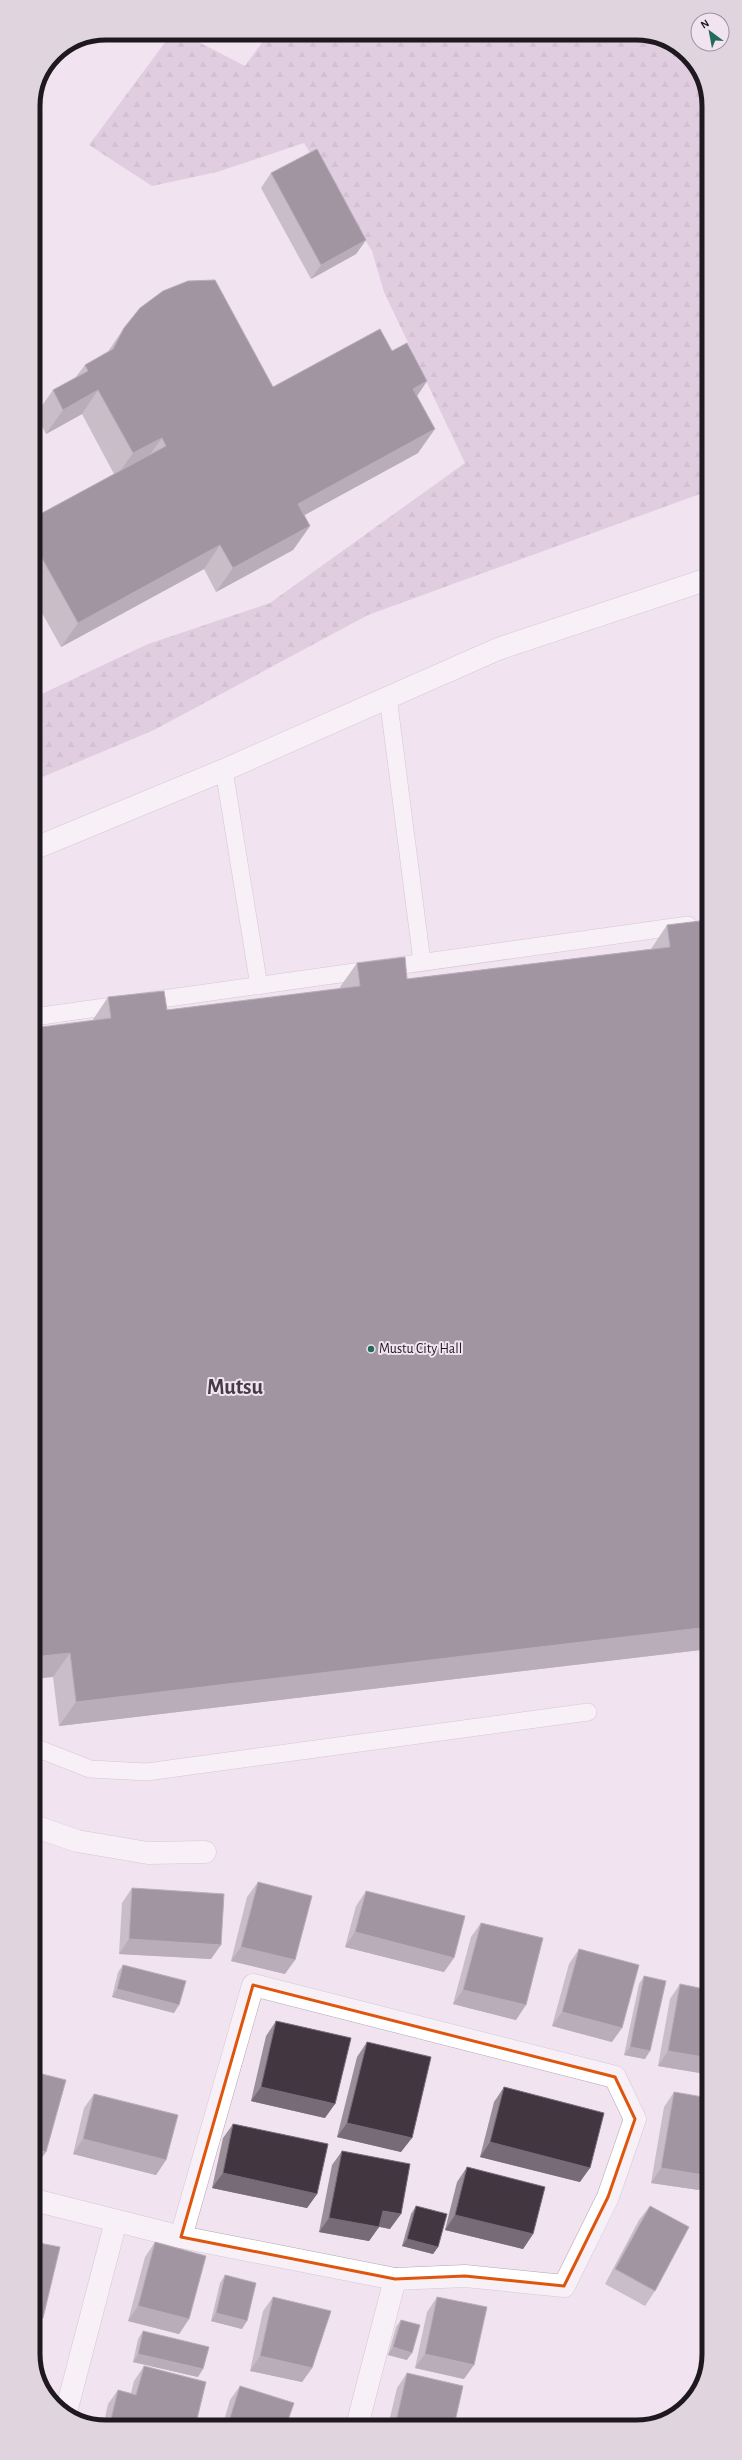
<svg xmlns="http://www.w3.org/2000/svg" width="742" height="2460" viewBox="0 0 742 2460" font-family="'Alegreya Sans',sans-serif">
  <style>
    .forest { fill: url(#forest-firs) }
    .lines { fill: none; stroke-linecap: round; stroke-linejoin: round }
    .lane-casing { stroke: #b3a6b1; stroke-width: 18 }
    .street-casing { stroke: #b3a6b1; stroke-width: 23 }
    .secondary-casing { stroke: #b3a6b1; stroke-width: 23 }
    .lane { stroke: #fff; stroke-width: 17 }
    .street { stroke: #fff; stroke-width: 22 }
    .secondary { stroke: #fff; stroke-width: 22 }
    .wall { fill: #9a8e98 }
    .shaded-wall { fill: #766b76 }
    .building { fill: #423741; stroke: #766b76 }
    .marked { fill: none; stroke: #de560d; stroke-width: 3; stroke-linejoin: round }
    .poi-dot { fill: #246b5f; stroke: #f1e4f0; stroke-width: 1.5 }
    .labels { text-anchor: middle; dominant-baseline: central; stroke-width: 4; stroke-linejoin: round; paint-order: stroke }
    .poi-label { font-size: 14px; fill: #1e191e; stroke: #f1e4f0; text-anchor: start }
    .town-label { font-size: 22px; font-weight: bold; fill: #463b45; stroke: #f1e4f0 }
    .rim { fill: none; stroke: #1e191e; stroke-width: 5 }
  </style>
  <defs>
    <pattern id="forest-firs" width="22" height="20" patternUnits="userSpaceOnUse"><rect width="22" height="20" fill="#cdb1ca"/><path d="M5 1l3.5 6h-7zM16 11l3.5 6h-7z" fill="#b098ad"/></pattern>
  </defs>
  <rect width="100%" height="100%" fill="#f1e4f0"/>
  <polygon class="forest" points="172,33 181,33 245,66 269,33 641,33 684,51 708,92 708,491 368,615 154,730 33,781 33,698 148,644 270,603 465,463 384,292 372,251 304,143 217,172 152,186 89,145"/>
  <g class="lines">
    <g class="lane-casing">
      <g id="lane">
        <polyline points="388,697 422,962"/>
        <polyline points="224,770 259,986"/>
        <polyline points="34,1017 688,925"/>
        <polyline points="34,1747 90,1769 147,1772 588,1712"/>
      </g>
    </g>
    <g class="street-casing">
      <g id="street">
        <polyline points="34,1826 77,1841 148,1853 205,1852"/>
        <polygon points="253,1985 615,2077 635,2119 608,2197 564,2286 465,2276 395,2279 181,2237"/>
        <polyline points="34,2200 181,2237"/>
        <polyline points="66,2412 116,2221"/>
        <polyline points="357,2426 395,2279"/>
      </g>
    </g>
    <g class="secondary-casing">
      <polyline id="secondary" points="33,849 224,770 498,649 708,579"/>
    </g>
    <use href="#lane" class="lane"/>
    <use href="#street" class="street"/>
    <use href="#secondary" class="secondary"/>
  </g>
  <g class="wall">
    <polygon points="271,173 366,240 356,254 311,279 261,188"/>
    <polygon points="124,328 273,387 392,351 427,381 417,396 418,453 304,515 310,526 293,550 216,592 204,569 61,647 33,597 33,518 114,474 82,414 46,434 36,414 53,390 75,378 85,365 107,353"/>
    <polygon points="708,920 709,1649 59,1726 53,1677 92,1021 108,997 167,1010 340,989 340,987 357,963 407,979 651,949 667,925"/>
    <polygon points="258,1882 285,1974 231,1961 247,1897"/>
    <polygon points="132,1888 211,1959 119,1954 122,1903"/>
    <polygon points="366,1891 444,1972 345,1947 356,1906"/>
    <polygon points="481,1923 516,2020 453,2004 471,1937"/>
    <polygon points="579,1949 612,2042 552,2026 569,1964"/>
    <polygon points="123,1965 174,2013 112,1997 118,1972"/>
    <polygon points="644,1976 645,2059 624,2055 639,1984"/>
    <polygon points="680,1984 706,2074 658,2066 670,1999"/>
    <polygon points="276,2021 325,2118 251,2101 266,2036"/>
    <polygon points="367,2042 401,2152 337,2137 357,2057"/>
    <polygon points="504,2087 580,2182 480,2157 494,2102"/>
    <polygon points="674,2092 699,2190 651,2183 664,2107"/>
    <polygon points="94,2094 166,2160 156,2175 73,2154 84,2108"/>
    <polygon points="233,2124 317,2194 307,2208 212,2188 223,2138"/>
    <polygon points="342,2151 390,2229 379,2227 369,2241 319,2232 332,2165"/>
    <polygon points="467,2167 533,2234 523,2249 445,2230 457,2182"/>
    <polygon points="416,2206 438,2247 433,2254 402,2246 411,2214"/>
    <polygon points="650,2206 655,2291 645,2306 605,2284 639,2220"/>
    <polygon points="155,2242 189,2319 179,2334 128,2321 145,2257"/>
    <polygon points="225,2275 242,2329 211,2321 220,2283"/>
    <polygon points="273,2297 312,2368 302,2382 250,2371 263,2311"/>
    <polygon points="437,2297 464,2379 415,2368 427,2312"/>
    <polygon points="401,2320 407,2360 388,2355 396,2327"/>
    <polygon points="143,2331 198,2377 133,2362 138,2339"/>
    <polygon points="144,2366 195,2427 103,2427 108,2404 118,2390 131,2393 134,2381"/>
    <polygon points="407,2373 454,2426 388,2426 397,2388"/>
    <polygon points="240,2386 288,2420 300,2426 222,2427 230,2400"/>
  </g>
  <g class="shaded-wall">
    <polygon points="366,240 356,254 311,279 321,265"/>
    <polygon points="427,381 411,405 413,389"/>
    <polygon points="98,390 82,414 46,434 63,410"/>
    <polygon points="435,429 418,453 281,528 298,504"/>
    <polygon points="162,438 145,461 116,477 133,453"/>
    <polygon points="310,526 293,550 216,592 233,568"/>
    <polygon points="220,545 204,569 61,647 78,623"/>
    <polygon points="709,1627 709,1649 59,1726 76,1702"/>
    <polygon points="70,1653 53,1677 34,1679 34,1657"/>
    <polygon points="355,1932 454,1958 444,1972 345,1947"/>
    <polygon points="129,1939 221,1945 211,1959 119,1954"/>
    <polygon points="241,1947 295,1960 285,1974 231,1961"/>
    <polygon points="117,1989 179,2005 174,2013 112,1997"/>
    <polygon points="463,1990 526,2005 516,2020 453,2004"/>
    <polygon points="562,2012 622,2028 612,2042 552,2026"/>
    <polygon points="630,2047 650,2051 645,2059 624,2055"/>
    <polygon points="668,2051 709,2058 709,2071 706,2074 658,2066"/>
    <polygon points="261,2087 335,2104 325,2118 251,2101"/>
    <polygon points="347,2123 412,2138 401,2152 337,2137"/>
    <polygon points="83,2139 166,2160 156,2175 73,2154"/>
    <polygon points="490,2142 590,2168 580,2182 480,2157"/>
    <polygon points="34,2148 46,2152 36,2166 34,2166"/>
    <polygon points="661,2168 709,2176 709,2177 699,2190 651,2183"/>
    <polygon points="223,2173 317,2194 307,2208 212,2188"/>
    <polygon points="383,2211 401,2214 390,2229 373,2225"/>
    <polygon points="455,2215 533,2234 523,2249 445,2230"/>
    <polygon points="329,2218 379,2227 369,2241 319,2232"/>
    <polygon points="407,2239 438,2247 433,2254 402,2246"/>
    <polygon points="138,2306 189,2319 179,2334 128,2321"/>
    <polygon points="216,2313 247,2321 242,2329 211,2321"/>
    <polygon points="34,2316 43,2318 34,2330"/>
    <polygon points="393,2347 412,2353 407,2360 388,2355"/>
    <polygon points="138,2354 203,2369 198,2377 133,2362"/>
    <polygon points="425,2354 474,2365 464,2379 415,2368"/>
    <polygon points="260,2356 312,2368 302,2382 250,2371"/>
  </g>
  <g class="building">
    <polygon points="317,149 366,240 321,265 271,173"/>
    <polygon points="215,280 273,387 380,329 392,351 407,343 427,381 413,389 435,429 298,504 310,526 233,568 220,545 78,623 33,542 33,518 166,446 162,438 133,453 98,390 63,410 53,390 88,371 85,365 113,349 124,328 140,308 163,291 188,281"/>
    <polygon points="708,920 709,1627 76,1702 70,1653 34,1657 34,1028 111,1018 108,997 164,991 167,1010 360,986 357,963 405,957 407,979 670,947 667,925"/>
    <polygon points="258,1882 312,1896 295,1960 241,1947"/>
    <polygon points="132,1888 224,1894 221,1945 129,1939"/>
    <polygon points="366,1891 465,1916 454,1958 355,1932"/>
    <polygon points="481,1923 543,1938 526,2005 463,1990"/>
    <polygon points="579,1949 639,1965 622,2028 562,2012"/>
    <polygon points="123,1965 186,1981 179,2005 117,1989"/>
    <polygon points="644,1976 666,1981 650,2051 630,2047"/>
    <polygon points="680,1984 709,1990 709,2058 668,2051"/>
    <polygon points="276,2021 351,2038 335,2104 261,2087"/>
    <polygon points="367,2042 431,2057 412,2138 347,2123"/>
    <polygon points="34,2072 66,2080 46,2152 34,2148"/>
    <polygon points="504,2087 604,2113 590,2168 490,2142"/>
    <polygon points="674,2092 709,2098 709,2176 661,2168"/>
    <polygon points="94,2094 178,2115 166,2160 83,2139"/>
    <polygon points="233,2124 328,2144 317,2194 223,2173"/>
    <polygon points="342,2151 410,2164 401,2214 383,2211 379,2227 329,2218"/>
    <polygon points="467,2167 545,2187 533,2234 455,2215"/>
    <polygon points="416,2206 447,2214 438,2247 407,2239"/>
    <polygon points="650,2206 689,2227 655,2291 615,2269"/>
    <polygon points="34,2242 60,2247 43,2318 34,2316"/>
    <polygon points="155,2242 206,2256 189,2319 138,2306"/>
    <polygon points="225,2275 256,2283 247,2321 216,2313"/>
    <polygon points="273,2297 331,2311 312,2368 260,2356"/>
    <polygon points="437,2297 487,2307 474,2365 425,2354"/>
    <polygon points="401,2320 420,2325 412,2353 393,2347"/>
    <polygon points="143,2331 209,2347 203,2369 138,2354"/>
    <polygon points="144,2366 206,2382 195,2427 109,2427 118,2390 136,2395"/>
    <polygon points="407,2373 463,2386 454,2426 395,2426"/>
    <polygon points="240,2386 294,2403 288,2420 301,2425 300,2426 227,2427"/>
  </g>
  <path d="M0 0H742V2460H0ZM 253,1985 L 615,2077 L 635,2119 L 608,2197 L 564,2286 L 465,2276 L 395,2279 L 181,2237 Z" fill="#f1e4f0" fill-opacity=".55" fill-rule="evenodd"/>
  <path class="marked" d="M 253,1985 L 615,2077 L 635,2119 L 608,2197 L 564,2286 L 465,2276 L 395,2279 L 181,2237 Z"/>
  <circle class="poi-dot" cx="371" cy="1349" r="4"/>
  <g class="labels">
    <g class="poi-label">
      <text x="379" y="1349">Mustu City Hall</text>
    </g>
    <g class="town-label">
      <text x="235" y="1387">Mutsu</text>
    </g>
  </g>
  <path d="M0 0H742V2460H0ZM106 40H636A66 66 0 0 1 702 106V2354A66 66 0 0 1 636 2420H106A66 66 0 0 1 40 2354V106A66 66 0 0 1 106 40Z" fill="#e0d4df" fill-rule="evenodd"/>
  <path class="rim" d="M106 40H636A66 66 0 0 1 702 106V2354A66 66 0 0 1 636 2420H106A66 66 0 0 1 40 2354V106A66 66 0 0 1 106 40Z"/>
  <g transform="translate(710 32) rotate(328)"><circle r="19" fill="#f1e4f0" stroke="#9d939c"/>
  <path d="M0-3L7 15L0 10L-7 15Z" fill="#246b5f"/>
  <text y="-6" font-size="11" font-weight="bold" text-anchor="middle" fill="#1e191e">N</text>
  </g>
</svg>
